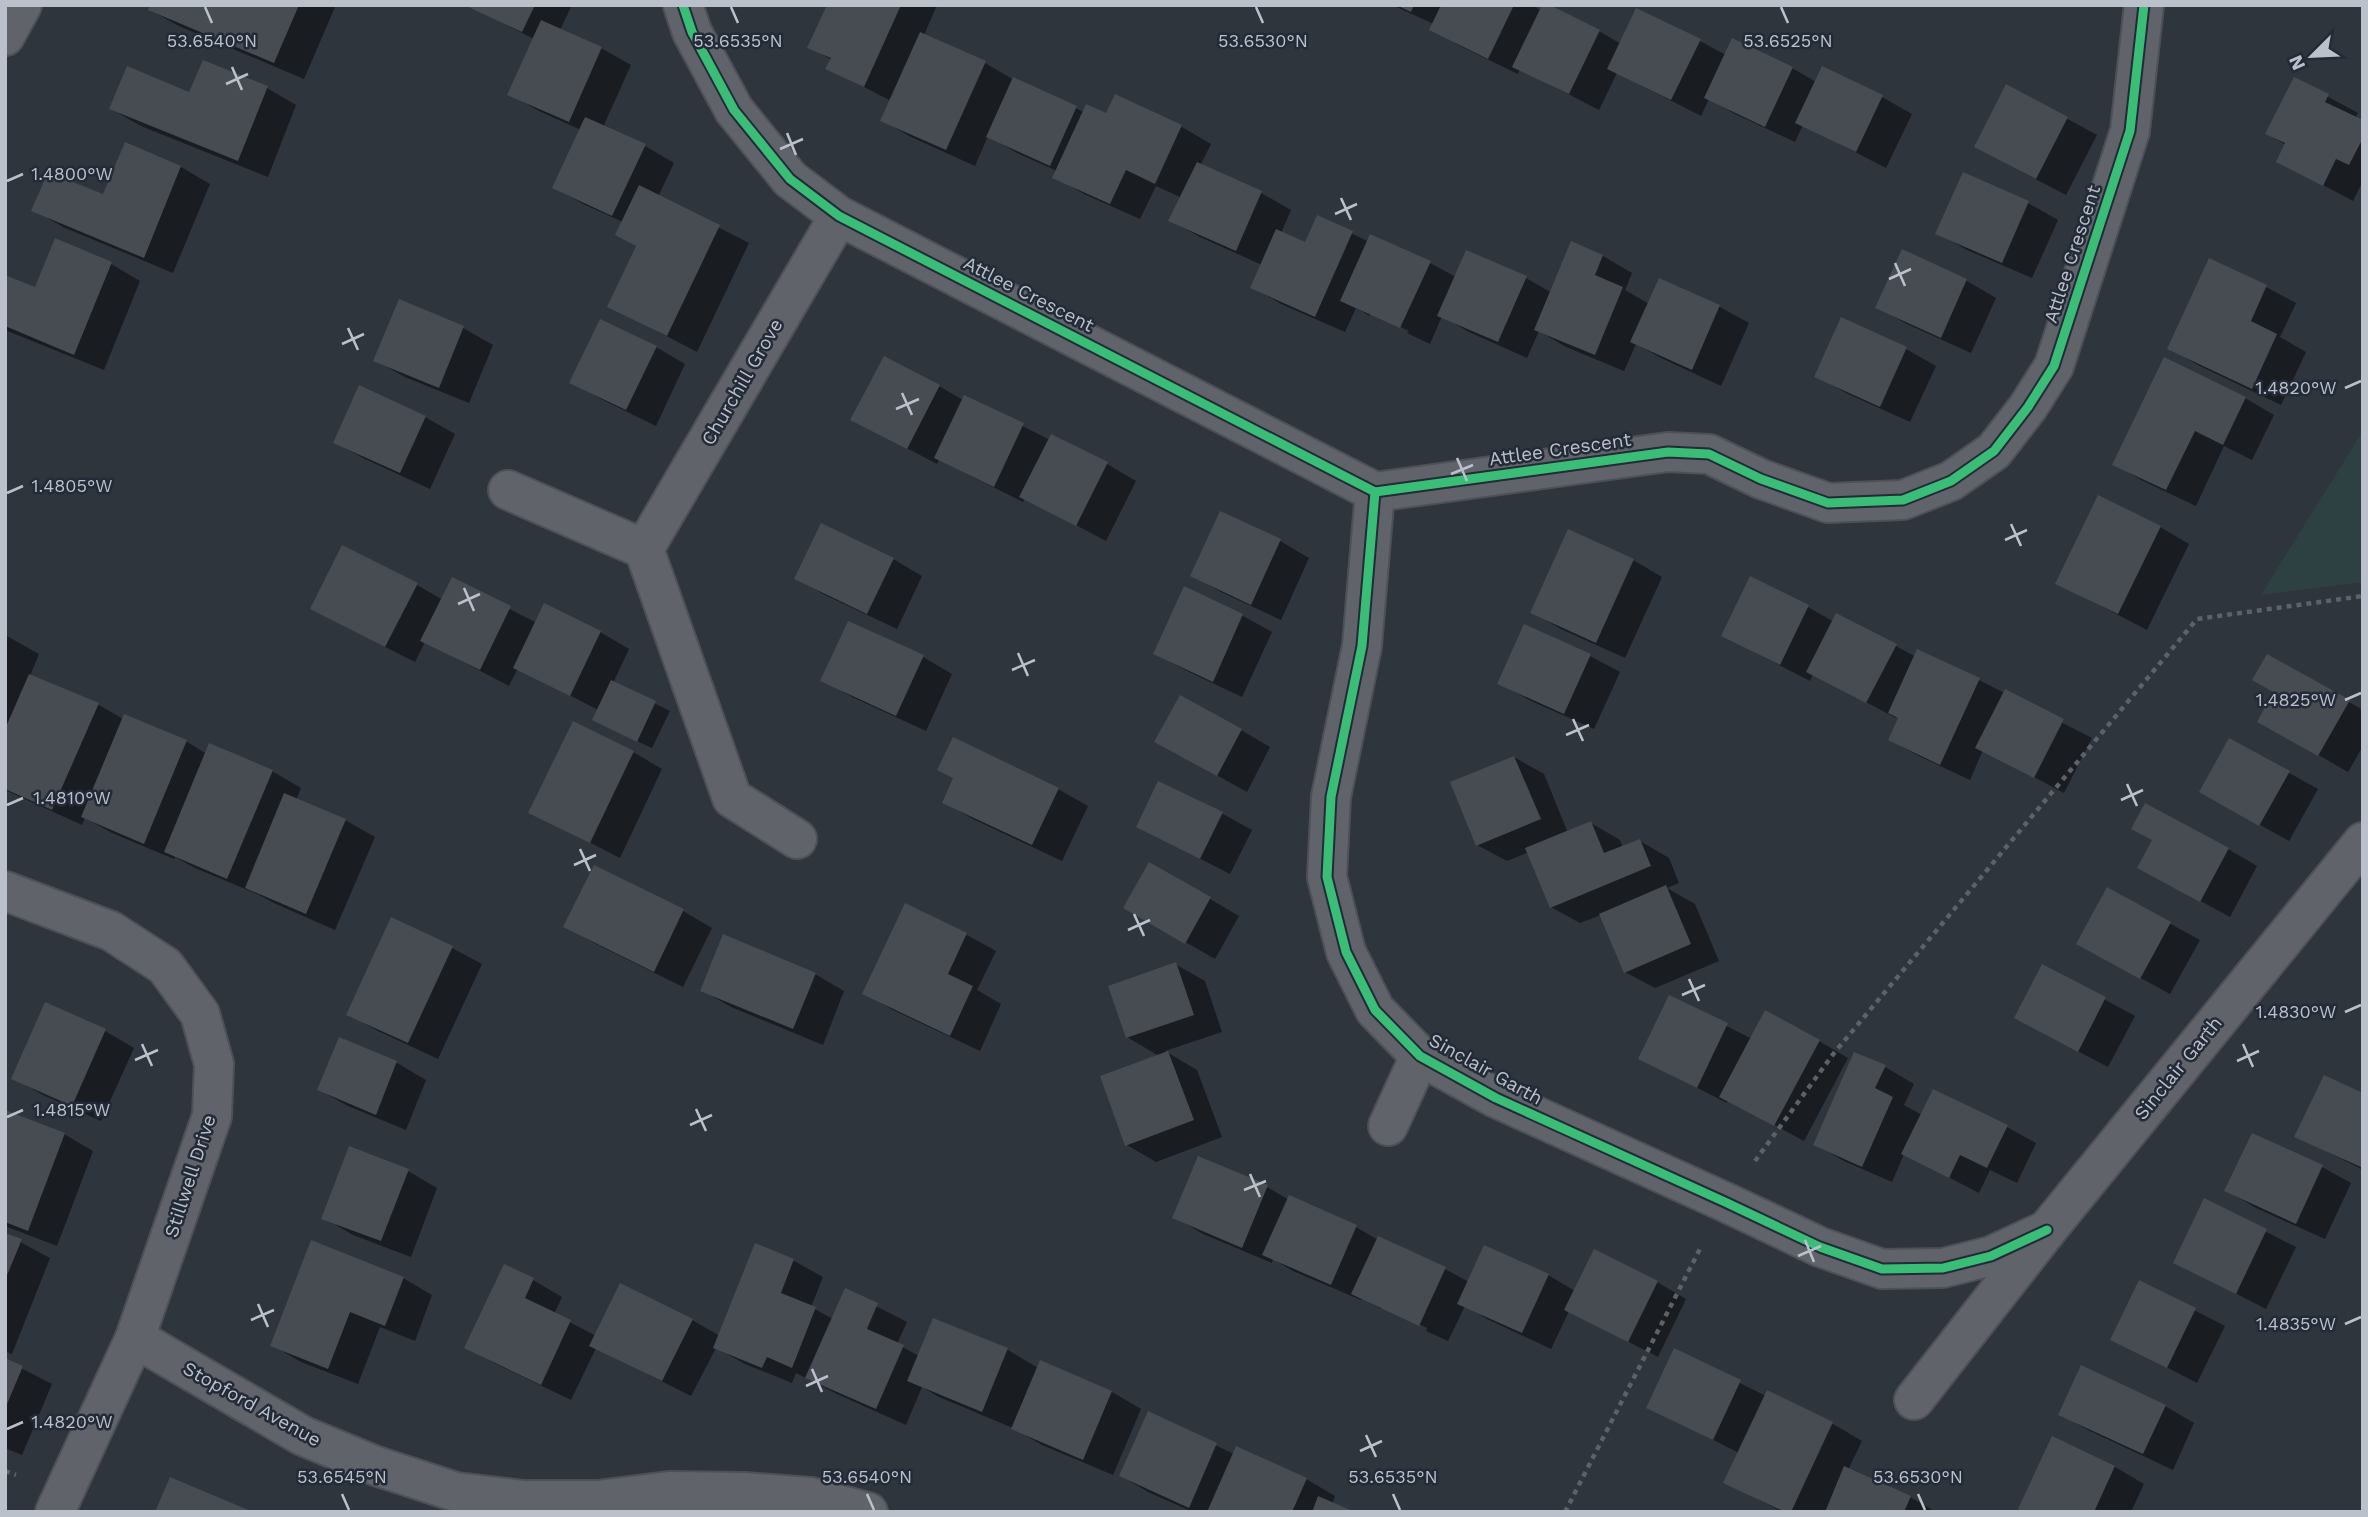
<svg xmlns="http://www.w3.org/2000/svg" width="2368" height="1517" viewBox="0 0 2368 1517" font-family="'Work Sans',sans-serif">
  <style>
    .green { fill: #2d4042 }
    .shadow { fill: #0007 }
    .building { fill: #474c52 }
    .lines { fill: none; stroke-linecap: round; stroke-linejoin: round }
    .minor-casing { stroke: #4d5157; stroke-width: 42 }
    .path { stroke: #5d6267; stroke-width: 4.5; stroke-dasharray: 5 5; stroke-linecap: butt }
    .minor { stroke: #60636a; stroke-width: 38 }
    .cycleway-casing { stroke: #222b37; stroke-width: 13 }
    .cycleway { stroke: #3abd76; stroke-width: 9 }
    .ticks { fill: none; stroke: #bbc1cb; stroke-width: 2.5 }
    .labels { text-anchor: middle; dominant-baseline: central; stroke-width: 5; stroke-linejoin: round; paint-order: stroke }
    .street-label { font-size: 19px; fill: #bbc1cb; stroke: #222b37 }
    .ticks-label { font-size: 18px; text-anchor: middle; fill: #bbc1cb; stroke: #222b37; stroke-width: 5; stroke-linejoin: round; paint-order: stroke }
  </style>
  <rect width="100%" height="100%" fill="#2f353c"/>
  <polygon class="green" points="2363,431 2363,582 2261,595"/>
  <g class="shadow">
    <polygon points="152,5 332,5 335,7 304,79 179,26 150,10"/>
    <polygon points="467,5 572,5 560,30 601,48 631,65 603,127 645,146 674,163 658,197 749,243 697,352 609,306 638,247 623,222 583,204 554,187 581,130 539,111 509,94 534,39"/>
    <polygon points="829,5 937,5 924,35 985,63 1014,80 1084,112 1106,116 1116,96 1182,127 1211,144 1200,166 1261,193 1291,210 1281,233 1306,244 1318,217 1369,242 1430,263 1456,277 1467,252 1526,278 1552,293 1572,243 1603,256 1632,273 1625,290 1649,304 1660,280 1720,307 1749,323 1721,386 1661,358 1636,344 1624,371 1566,347 1539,331 1527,358 1469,332 1442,316 1430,344 1407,333 1409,331 1370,313 1370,316 1356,308 1345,332 1281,304 1252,287 1262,265 1200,237 1171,221 1182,198 1156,186 1140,219 1084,194 1055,177 1057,171 1017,153 988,136 975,166 911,137 882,120 891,101 828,68 832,60 810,47"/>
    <polygon points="1392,5 1532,5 1542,11 1599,31 1621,44 1700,41 1726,55 1792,68 1816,82 1823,68 1882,97 1912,114 1886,168 1803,125 1795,142 1735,114 1709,99 1701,116 1617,73 1599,110 1520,69 1518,74 1460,46 1431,29 1434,24"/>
    <polygon points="2295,79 2358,113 2355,118 2363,122 2363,181 2353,201 2278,161 2286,145 2267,134"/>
    <polygon points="2007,86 2097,135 2066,195 2005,163"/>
    <polygon points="267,88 296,105 268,177 141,126 111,109 190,94"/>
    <polygon points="126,144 181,167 210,184 173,273 63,227 34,210 104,196"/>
    <polygon points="1964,174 2028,203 2058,220 2032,278 1967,250 1938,233"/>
    <polygon points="56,241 111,264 140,281 104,370 5,330 5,277 36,290"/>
    <polygon points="1903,251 1967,281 1996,298 1971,353 1907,324 1877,307"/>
    <polygon points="2210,260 2266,287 2296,303 2280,337 2306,352 2281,405 2198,365 2169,348"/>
    <polygon points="400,302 463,328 493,345 469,403 405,377 375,360"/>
    <polygon points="1842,320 1906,349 1936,366 1910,422 1846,393 1817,376"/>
    <polygon points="656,347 685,364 656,426 601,399 572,382"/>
    <polygon points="939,386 963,400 965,397 1050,440 1107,464 1136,481 1106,541 1025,498 1023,502 939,460 937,464 853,420"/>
    <polygon points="2245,398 2274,415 2252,460 2224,446 2196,506 2143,481 2114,464"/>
    <polygon points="425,417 455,434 430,489 365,459 336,443"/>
    <polygon points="2160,527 2189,544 2147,630 2057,583"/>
    <polygon points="1280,541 1309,558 1281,620 1221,592 1192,575"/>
    <polygon points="893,559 922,576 897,629 825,595 796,578"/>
    <polygon points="1633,560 1662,577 1625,658 1561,629 1532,612"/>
    <polygon points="453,580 537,623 600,632 629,649 613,683 670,711 652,748 609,728 598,710 518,668 509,686 425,642 415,662 342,625 417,585 443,600"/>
    <polygon points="1185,589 1243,616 1272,632 1242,697 1185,670 1155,654"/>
    <polygon points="1808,607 1834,622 1896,646 1916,657 1979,680 2092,738 2064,793 1983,750 1970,780 1919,756 1890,740 1903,711 1900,710 1896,718 1813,674 1810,681 1723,636"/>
    <polygon points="1525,626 1590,656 1620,672 1594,729 1529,700 1500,683"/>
    <polygon points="5,635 39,654 30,676 99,705 123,719 125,716 187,742 207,754 272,771 301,788 296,800 345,820 375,837 335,930 276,904 257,894 195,868 175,857 174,859 112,833 85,818 82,825 5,790"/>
    <polygon points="2267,656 2363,710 2363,746 2348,772 2259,721 2275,692"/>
    <polygon points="923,657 952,674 926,731 852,697 823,680"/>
    <polygon points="1241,730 1270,747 1247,792 1186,758"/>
    <polygon points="953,739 1058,789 1088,806 1062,861 973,819 944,802 955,778"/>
    <polygon points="2230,740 2318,789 2289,841 2201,792"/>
    <polygon points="633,752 662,769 620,858 531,812"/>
    <polygon points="1514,757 1544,774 1568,833 1591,823 1620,840 1623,848 1640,841 1669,858 1679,883 1667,888 1695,904 1719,961 1655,988 1625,972 1601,915 1580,923 1551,907 1529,852 1507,861 1477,845"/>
    <polygon points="1159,783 1223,814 1252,830 1230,874 1138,827"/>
    <polygon points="2228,849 2257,866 2230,917 2169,884"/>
    <polygon points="1150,864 1239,916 1215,959 1126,908"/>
    <polygon points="2107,889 2200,940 2170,994 2108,960"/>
    <polygon points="906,906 967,935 996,951 977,990 1001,1004 980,1051 893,1010 864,993"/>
    <polygon points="683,911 712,928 683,987 594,943 565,927"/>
    <polygon points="392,919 452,948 482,964 438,1059 378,1031 348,1014"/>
    <polygon points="1175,964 1205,981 1222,1032 1165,1051 1197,1070 1222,1137 1156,1162 1127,1145 1159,1056 1127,1037"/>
    <polygon points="2043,966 2135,1016 2108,1067 2045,1034"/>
    <polygon points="815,974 844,991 823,1045 731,1007 702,990"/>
    <polygon points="1670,997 1752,1039 1819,1041 1848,1058 1804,1141 1728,1100 1727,1103 1640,1059"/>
    <polygon points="105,1031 134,1048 101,1121 43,1095 13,1078"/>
    <polygon points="340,1039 397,1063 426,1080 406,1130 348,1106 319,1090"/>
    <polygon points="1885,1067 1914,1084 1904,1105 1922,1115 2007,1127 2036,1143 2017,1183 1990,1170 1979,1193 1904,1154 1892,1182 1844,1161 1815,1144"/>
    <polygon points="2363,1095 2363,1170 2297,1136"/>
    <polygon points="5,1111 64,1134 93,1151 57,1246 5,1226"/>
    <polygon points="2322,1167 2351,1183 2325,1239 2256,1208 2227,1191"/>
    <polygon points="408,1171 437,1188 411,1257 353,1235 324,1218"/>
    <polygon points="1267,1187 1289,1200 1356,1227 1378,1240 1379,1238 1445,1269 1469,1282 1548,1275 1575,1291 1657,1282 1686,1299 1658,1357 1569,1311 1551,1349 1489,1320 1465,1306 1448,1341 1426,1331 1427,1328 1381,1306 1381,1309 1362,1298 1361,1300 1293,1271 1273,1259 1272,1263 1203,1234 1174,1217"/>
    <polygon points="2205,1201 2296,1247 2266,1309 2175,1262"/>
    <polygon points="5,1234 50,1258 12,1354 5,1351"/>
    <polygon points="756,1245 794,1261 823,1277 811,1307 833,1319 846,1291 907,1322 897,1344 919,1356 934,1320 1008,1350 1038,1368 1041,1362 1112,1392 1141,1409 1113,1475 1042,1445 1013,1428 939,1397 922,1387 906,1425 837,1394 796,1373 792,1383 745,1364 716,1348 691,1396 596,1348 571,1400 496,1364 466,1347 533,1280 562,1297 554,1314 596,1336 692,1320 720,1336"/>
    <polygon points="403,1278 432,1295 415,1341 380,1327 358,1384 301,1362 272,1345"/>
    <polygon points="2139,1282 2225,1326 2197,1383 2112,1339"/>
    <polygon points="1675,1351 1766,1396 1767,1393 1833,1424 1862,1441 1848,1470 1910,1497 1936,1512 1782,1512 1725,1482 1739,1453 1648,1407"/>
    <polygon points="5,1360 52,1384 22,1455 5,1448"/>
    <polygon points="2165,1406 2194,1423 2173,1470 2090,1431 2060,1414"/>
    <polygon points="1149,1414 1234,1454 1306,1479 1335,1496 1332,1504 1350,1512 1193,1512 1150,1493 1121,1476"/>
    <polygon points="2052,1438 2115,1467 2144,1484 2131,1512 2027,1512"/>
  </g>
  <g class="building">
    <polygon points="150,5 299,5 274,63 148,10"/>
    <polygon points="464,5 535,5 522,32"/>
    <polygon points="827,5 901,5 864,87 825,69 831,58 807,48"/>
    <polygon points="1396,5 1414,5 1411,12"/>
    <polygon points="1441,5 1514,5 1488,59 1429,30"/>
    <polygon points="1542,5 1550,5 1600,30 1569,94 1512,67"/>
    <polygon points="1636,8 1701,39 1671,100 1607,69"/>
    <polygon points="541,20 602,47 569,122 507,95"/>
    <polygon points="920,32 986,61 946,150 880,121"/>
    <polygon points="1732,38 1793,67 1765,127 1704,98"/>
    <polygon points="203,60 268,86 238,161 109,109 127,66 189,92"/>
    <polygon points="1822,66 1883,95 1856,152 1795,123"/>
    <polygon points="1013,77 1077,106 1050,166 986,137"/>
    <polygon points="2294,77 2329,94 2325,102 2363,120 2363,138 2349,165 2336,159 2323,186 2276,162 2285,143 2265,134"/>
    <polygon points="2006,84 2068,117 2036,179 1974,147"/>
    <polygon points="1115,94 1182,125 1155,184 1126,170 1110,204 1052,178 1086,104 1106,113"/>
    <polygon points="585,117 646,144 612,216 552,188"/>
    <polygon points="125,142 181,166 144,258 31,211 48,172 103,194"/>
    <polygon points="1197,162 1262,191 1236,251 1168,221"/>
    <polygon points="1963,172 2029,201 2002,263 1935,234"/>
    <polygon points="639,185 720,225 667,336 607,307 636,246 615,235"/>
    <polygon points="1317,215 1353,231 1315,317 1250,288 1276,229 1305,242"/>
    <polygon points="1370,234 1431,261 1400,328 1340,301"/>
    <polygon points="55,238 112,262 74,355 5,326 5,275 35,287"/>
    <polygon points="1571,241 1603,255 1595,275 1623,287 1595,355 1534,330"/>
    <polygon points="1902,249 1967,279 1941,338 1875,308"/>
    <polygon points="1466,250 1527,276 1498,342 1437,316"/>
    <polygon points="2209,258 2267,285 2251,321 2277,334 2252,389 2167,349"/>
    <polygon points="1659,278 1720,305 1692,370 1630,342"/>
    <polygon points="399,299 464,326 439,388 373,361"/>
    <polygon points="1841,317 1907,347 1880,407 1814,377"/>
    <polygon points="600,319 657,346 626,410 569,383"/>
    <polygon points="884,356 940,385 907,449 850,420"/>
    <polygon points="2164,357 2246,397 2223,445 2195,431 2166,490 2112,465"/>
    <polygon points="359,385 426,416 400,473 333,443"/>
    <polygon points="964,395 1024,423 994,487 934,458"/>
    <polygon points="1051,434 1108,462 1076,526 1019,497"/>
    <polygon points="2098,495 2161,526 2118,614 2055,584"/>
    <polygon points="1220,511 1281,539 1251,605 1190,576"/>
    <polygon points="821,523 894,558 867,614 794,579"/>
    <polygon points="1568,529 1634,559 1596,643 1530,613"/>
    <polygon points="342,545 418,583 385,647 310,609"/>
    <polygon points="1750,576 1809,605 1780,665 1721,636"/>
    <polygon points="452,577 511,606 480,670 420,641"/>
    <polygon points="1184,586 1243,614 1213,682 1153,654"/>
    <polygon points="544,603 601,631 570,696 513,668"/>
    <polygon points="1836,613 1897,644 1866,703 1806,672"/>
    <polygon points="848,621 924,655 896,716 820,681"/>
    <polygon points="1524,624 1591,654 1564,714 1497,684"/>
    <polygon points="1917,649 1980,678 1940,765 1888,740 1898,718 1888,713"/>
    <polygon points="2267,654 2350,700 2318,756 2257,722 2273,692 2252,680"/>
    <polygon points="29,674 99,703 52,810 5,789 5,729"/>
    <polygon points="611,680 656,701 637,742 592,720"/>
    <polygon points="2005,689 2064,719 2034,778 1975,748"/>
    <polygon points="1180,695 1242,729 1217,776 1154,742"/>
    <polygon points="124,714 187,740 144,844 81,817"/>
    <polygon points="573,721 634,751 590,843 528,813"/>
    <polygon points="953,737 1059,788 1032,845 942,803 953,778 937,770"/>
    <polygon points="2229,738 2290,771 2259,826 2199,792"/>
    <polygon points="209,743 273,770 227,879 164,852"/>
    <polygon points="1514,756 1541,819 1476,846 1450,782"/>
    <polygon points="1158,781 1223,812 1200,859 1136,827"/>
    <polygon points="284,793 346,819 306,914 245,888"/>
    <polygon points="2145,803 2229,848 2200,902 2137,868 2152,840 2131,829"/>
    <polygon points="1591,821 1604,853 1640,839 1651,866 1550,908 1525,848"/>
    <polygon points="1149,862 1211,897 1185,944 1123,908"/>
    <polygon points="594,865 684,909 654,972 563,927"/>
    <polygon points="1666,885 1691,944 1624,973 1599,914"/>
    <polygon points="2107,887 2171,922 2140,979 2076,944"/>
    <polygon points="905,903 967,933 948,974 973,986 950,1036 862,994"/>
    <polygon points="391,917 453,946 408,1043 346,1015"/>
    <polygon points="723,934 816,973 793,1029 700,991"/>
    <polygon points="1176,962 1194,1015 1126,1038 1108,986"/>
    <polygon points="2042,964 2106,997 2078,1052 2014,1018"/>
    <polygon points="1669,995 1728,1023 1697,1088 1638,1059"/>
    <polygon points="45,1002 106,1029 72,1106 11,1079"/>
    <polygon points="1765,1010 1820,1040 1774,1126 1719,1097"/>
    <polygon points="339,1037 397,1061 376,1115 317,1090"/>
    <polygon points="1168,1051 1194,1120 1125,1146 1100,1076"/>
    <polygon points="1854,1052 1886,1065 1875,1088 1893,1097 1862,1167 1813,1145"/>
    <polygon points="2324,1075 2363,1093 2363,1168 2294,1137"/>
    <polygon points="1933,1089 2008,1125 1987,1168 1960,1155 1949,1178 1901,1154"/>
    <polygon points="5,1110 65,1133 28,1231 5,1222"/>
    <polygon points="2252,1133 2323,1165 2296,1224 2224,1191"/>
    <polygon points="349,1146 409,1169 381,1241 321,1219"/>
    <polygon points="1198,1156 1268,1185 1242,1248 1172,1218"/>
    <polygon points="1289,1195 1357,1225 1331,1285 1262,1255"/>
    <polygon points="2204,1198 2267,1229 2236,1294 2173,1263"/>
    <polygon points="5,1233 22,1239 5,1280"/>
    <polygon points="1378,1236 1446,1267 1419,1326 1351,1294"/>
    <polygon points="311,1240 404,1277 385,1326 350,1312 328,1369 270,1346"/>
    <polygon points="755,1243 794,1259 781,1293 816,1307 792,1368 767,1357 762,1368 713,1348"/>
    <polygon points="1484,1245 1549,1274 1522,1333 1457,1304"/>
    <polygon points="1594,1249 1658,1281 1628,1342 1564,1310"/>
    <polygon points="504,1264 534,1278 525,1298 571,1320 541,1385 464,1348"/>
    <polygon points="2139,1280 2196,1308 2167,1368 2110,1340"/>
    <polygon points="620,1283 693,1319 662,1381 589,1346"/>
    <polygon points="845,1288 878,1303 867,1329 904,1345 876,1409 805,1378"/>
    <polygon points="933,1318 1008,1348 982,1412 907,1381"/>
    <polygon points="1674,1348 1741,1380 1713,1440 1646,1408"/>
    <polygon points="5,1358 23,1366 5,1409"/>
    <polygon points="1040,1360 1112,1391 1083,1460 1011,1429"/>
    <polygon points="2081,1365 2166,1405 2143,1454 2058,1415"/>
    <polygon points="1767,1390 1833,1422 1791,1512 1785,1512 1723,1483"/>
    <polygon points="1148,1411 1217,1443 1189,1508 1119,1476"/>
    <polygon points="2052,1436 2115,1466 2094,1512 2024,1512 2018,1509"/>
    <polygon points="1236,1446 1307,1478 1292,1512 1207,1512"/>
    <polygon points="1844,1466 1911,1496 1904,1512 1825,1512"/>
    <polygon points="170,1477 253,1512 155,1512"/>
    <polygon points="1318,1496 1355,1512 1312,1512"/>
  </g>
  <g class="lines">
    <g class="minor-casing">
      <g id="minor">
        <polyline points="683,5 692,32 734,110 790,179 839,216 1375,492 1668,452 1709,454 1761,479 1828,503 1903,500 1951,481 1994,451 2028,407 2054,366 2130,131 2144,5"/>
        <polyline points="5,36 22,5"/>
        <polyline points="508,490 644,549"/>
        <polyline points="1375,492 1362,646 1331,797 1327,877 1346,952 1375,1010 1420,1056 1496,1098 1725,1202 1820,1247 1882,1269 1943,1268 1991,1256 2047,1230"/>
        <polyline points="797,839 732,798 644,549 839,216"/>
        <polyline points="5,891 111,931 165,966 200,1014 214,1064 212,1116 135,1338 55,1512"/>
        <polyline points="1388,1126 1420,1056"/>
        <polyline points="135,1338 303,1436 376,1466 456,1492 524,1500 598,1500 669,1491 744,1492 811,1497 868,1512"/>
        <polyline points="1914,1400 2047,1230 2363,842"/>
      </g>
    </g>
    <g class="path">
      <polyline points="1755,1161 1834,1053 2197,619 2363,596"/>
      <polyline points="5,1471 16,1475"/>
      <polyline points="1565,1512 1702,1245"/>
    </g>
    <use href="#minor" class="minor"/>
    <g class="cycleway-casing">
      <g id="cycleway">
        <polyline points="683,5 692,32 734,110 790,179 839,216 1375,492 1668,452 1709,454 1761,479 1828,503 1903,500 1951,481 1994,451 2028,407 2054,366 2130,131 2144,5"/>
        <polyline points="1375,492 1362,646 1331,797 1327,877 1346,952 1375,1010 1420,1056 1496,1098 1725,1202 1820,1247 1882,1269 1943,1268 1991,1256 2047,1230"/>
      </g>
    </g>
    <use href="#cycleway" class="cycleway"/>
  </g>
  <path class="ticks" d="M 205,7 L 212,23M 731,7 L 738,23M 1256,7 L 1263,23M 1781,7 L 1788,23M 232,67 L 242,90M 226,84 L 248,74M 787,133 L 796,155M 780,149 L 803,139M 7,181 L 23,174M 1341,198 L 1351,220M 1335,214 L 1357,204M 1895,263 L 1905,286M 1889,279 L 1911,269M 348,328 L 358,350M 342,344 L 364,334M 2345,388 L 2361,381M 902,393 L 912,415M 896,409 L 919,399M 1457,458 L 1467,481M 1451,474 L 1473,465M 7,493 L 23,486M 2011,524 L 2021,546M 2005,540 L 2027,530M 464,588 L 474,611M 458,604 L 480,594M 1018,653 L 1028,676M 1012,670 L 1035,660M 2345,700 L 2361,693M 1573,719 L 1583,741M 1566,735 L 1589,725M 2127,784 L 2137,806M 2121,800 L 2143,790M 7,805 L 23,798M 580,849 L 590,871M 574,865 L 596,855M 1134,914 L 1144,936M 1128,930 L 1150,920M 1689,979 L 1699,1001M 1682,995 L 1705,985M 2345,1012 L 2361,1005M 142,1044 L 152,1066M 2243,1044 L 2253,1067M 135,1060 L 158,1050M 2237,1061 L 2259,1051M 696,1109 L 706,1131M 7,1117 L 23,1110M 690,1125 L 712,1115M 1250,1174 L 1260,1197M 1244,1190 L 1266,1181M 1805,1240 L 1814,1262M 1798,1256 L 1821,1246M 258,1304 L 268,1327M 251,1320 L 274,1310M 2345,1324 L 2361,1317M 812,1369 L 822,1392M 806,1386 L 828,1376M 7,1429 L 23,1422M 1366,1435 L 1376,1457M 1360,1451 L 1382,1441M 342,1494 L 349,1510M 867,1494 L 874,1510M 1393,1494 L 1400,1510M 1918,1494 L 1925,1510"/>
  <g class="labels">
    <g class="street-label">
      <text transform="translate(2072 254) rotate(-72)">Attlee Crescent</text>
      <text transform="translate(1029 294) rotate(27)">Attlee Crescent</text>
      <text transform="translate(742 382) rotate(-60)">Churchill Grove</text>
      <text transform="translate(1560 449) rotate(-8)">Attlee Crescent</text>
      <text transform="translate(2178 1068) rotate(-51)">Sinclair Garth</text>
      <text transform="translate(1486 1069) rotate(29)">Sinclair Garth</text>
      <text transform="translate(190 1176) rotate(-72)">Stillwell Drive</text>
      <text transform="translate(252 1404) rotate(29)">Stopford Avenue</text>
    </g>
  </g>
  <g class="ticks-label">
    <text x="212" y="47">53.6540°N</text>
    <text x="738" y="47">53.6535°N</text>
    <text x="1263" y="47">53.6530°N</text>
    <text x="1788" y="47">53.6525°N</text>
    <text x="72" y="180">1.4800°W</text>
    <text x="2296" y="394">1.4820°W</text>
    <text x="72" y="492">1.4805°W</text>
    <text x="2296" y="706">1.4825°W</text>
    <text x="72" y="804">1.4810°W</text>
    <text x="2296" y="1018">1.4830°W</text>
    <text x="72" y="1116">1.4815°W</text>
    <text x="2296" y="1330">1.4835°W</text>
    <text x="72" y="1428">1.4820°W</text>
    <text x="342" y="1483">53.6545°N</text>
    <text x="867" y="1483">53.6540°N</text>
    <text x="1393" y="1483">53.6535°N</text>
    <text x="1918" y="1483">53.6530°N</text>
  </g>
  <rect width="2368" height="1517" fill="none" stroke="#bbc1cb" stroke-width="14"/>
  <g transform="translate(2312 56) rotate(246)" stroke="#222b37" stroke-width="5" paint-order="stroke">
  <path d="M0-5L12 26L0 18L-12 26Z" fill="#bbc1cb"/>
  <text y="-10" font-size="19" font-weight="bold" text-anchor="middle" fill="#bbc1cb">N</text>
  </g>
</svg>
